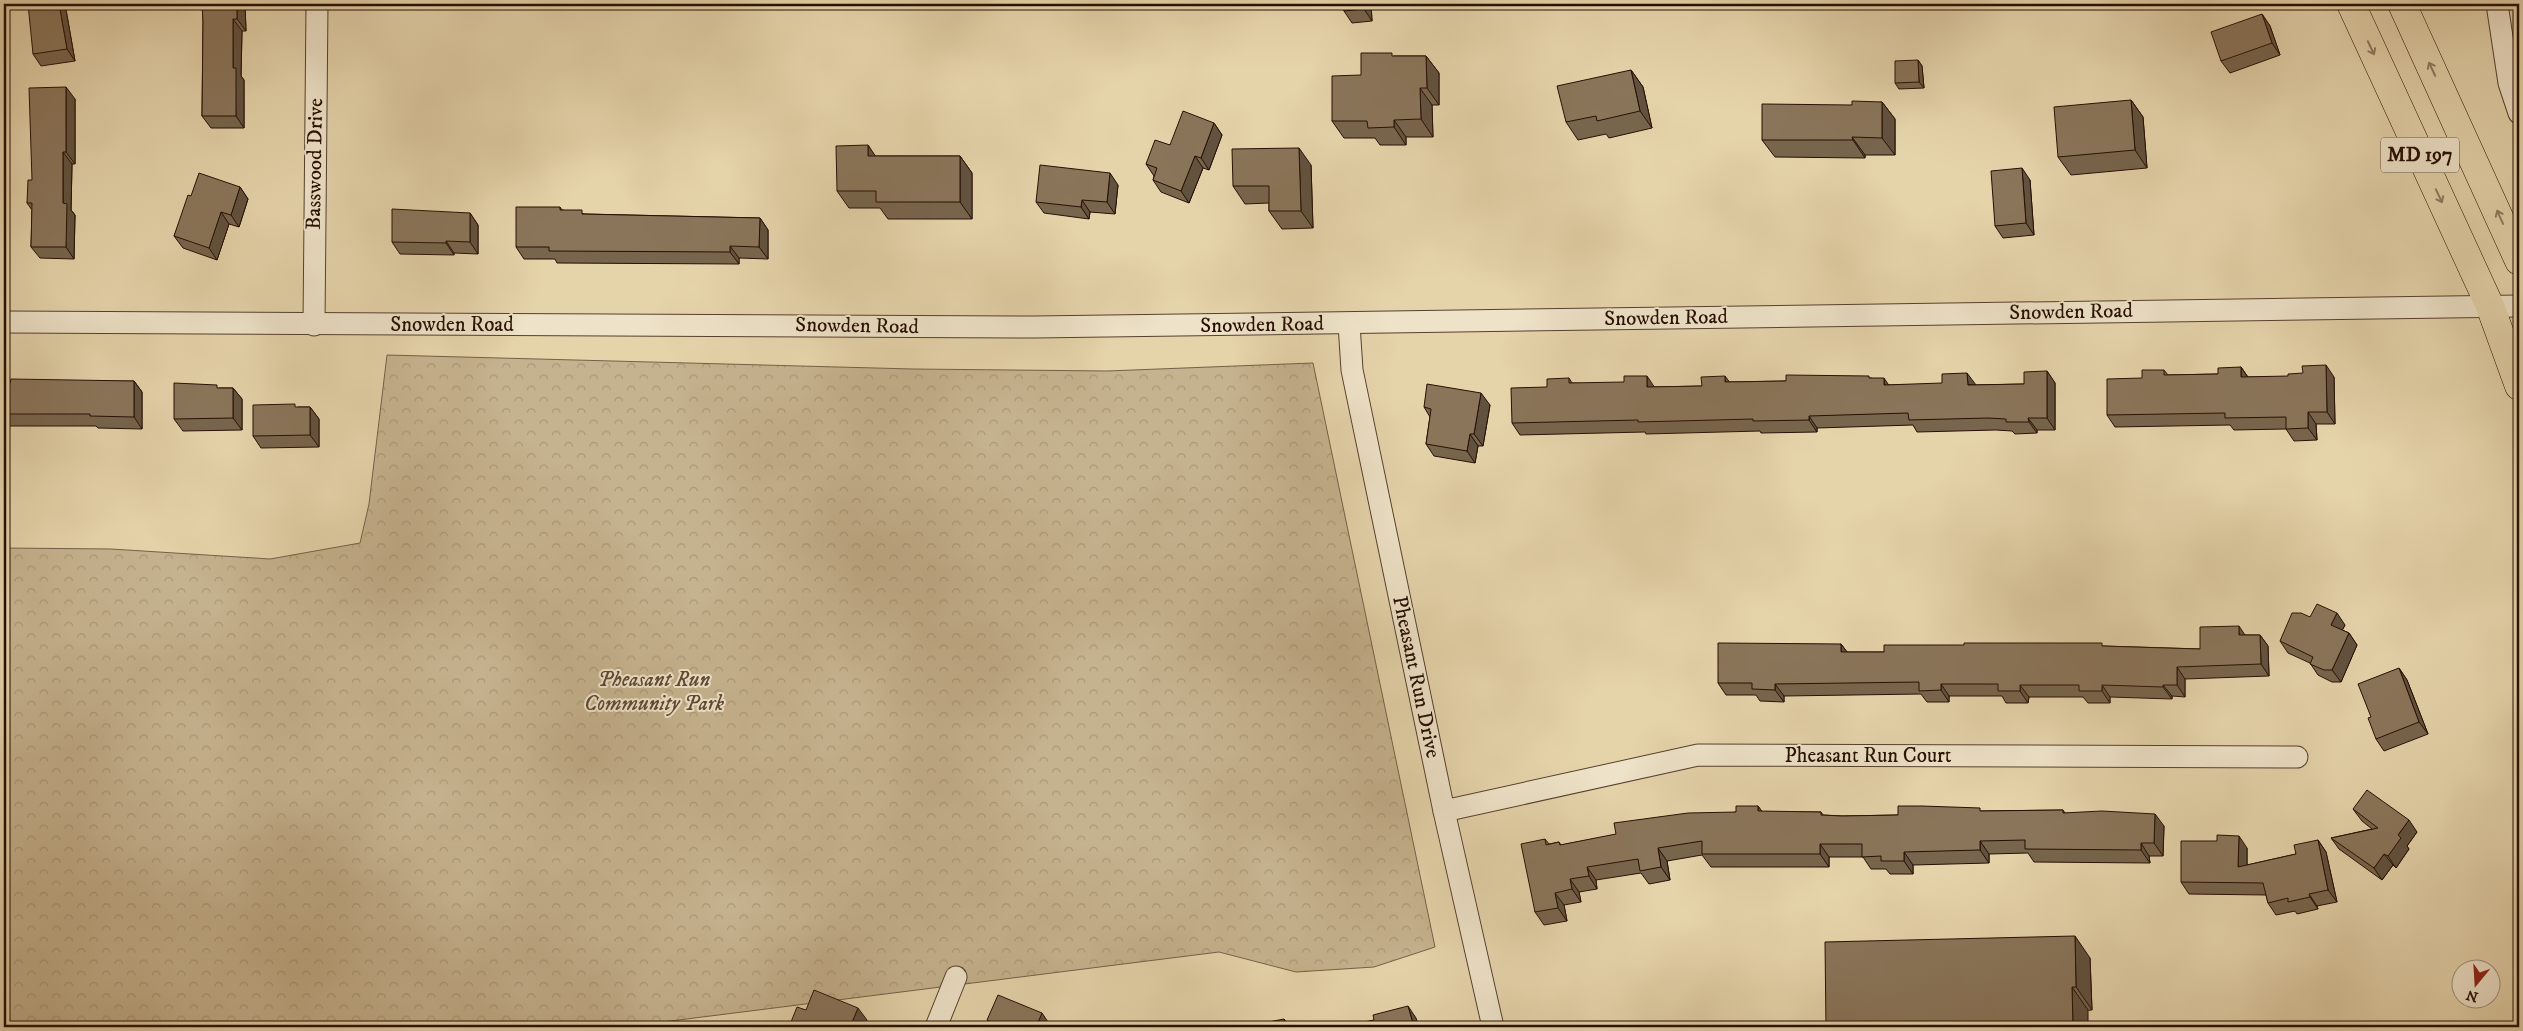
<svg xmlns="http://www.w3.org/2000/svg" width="2523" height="1031" viewBox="0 0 2523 1031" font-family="'IM FELL DW Pica',serif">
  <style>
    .park { fill: url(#park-crowns); stroke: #766049 }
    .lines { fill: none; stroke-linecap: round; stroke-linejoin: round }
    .street-casing { stroke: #56402e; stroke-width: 23 }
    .primary-casing { stroke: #270f04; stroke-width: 29 }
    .street { stroke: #eee2c8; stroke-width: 21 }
    .primary { stroke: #e5d3aa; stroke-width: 28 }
    .wall { fill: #77654d; stroke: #270f04 }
    .shaded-wall { fill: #61523f; stroke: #270f04 }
    .building { fill: #8a755a; stroke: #270f04 }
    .oneway { stroke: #907b5f }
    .labels { text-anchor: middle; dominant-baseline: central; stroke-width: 4; stroke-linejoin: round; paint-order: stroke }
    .shield { fill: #eee2c8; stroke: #634e3f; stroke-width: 1 }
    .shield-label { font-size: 20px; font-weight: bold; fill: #270f04 }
    .street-label { font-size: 21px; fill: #270f04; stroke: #eee2c8 }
    .park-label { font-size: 21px; font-style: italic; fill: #5e4834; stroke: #eee2c8 }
  </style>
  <defs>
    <pattern id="park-crowns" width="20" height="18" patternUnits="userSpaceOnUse" patternTransform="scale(1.25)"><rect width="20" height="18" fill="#c5b28e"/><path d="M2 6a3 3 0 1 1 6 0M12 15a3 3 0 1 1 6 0" fill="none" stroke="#a99879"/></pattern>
  </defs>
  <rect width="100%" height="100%" fill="#e5d3aa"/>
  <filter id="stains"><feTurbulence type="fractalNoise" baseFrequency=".004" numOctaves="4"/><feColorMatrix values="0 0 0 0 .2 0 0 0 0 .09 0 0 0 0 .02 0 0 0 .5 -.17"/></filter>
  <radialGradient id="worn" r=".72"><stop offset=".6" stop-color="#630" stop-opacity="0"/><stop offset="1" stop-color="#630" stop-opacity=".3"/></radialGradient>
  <polygon class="park" points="387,355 913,369 1107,371 1313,363 1435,947 1374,967 1296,972 1219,952 623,1027 4,1027 4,548 111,549 270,559 360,543 369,504"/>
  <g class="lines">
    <g class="street-casing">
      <g id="street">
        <polyline points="2497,4 2509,83 2519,113"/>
        <polyline points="4,322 1034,327 2519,306"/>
        <polyline points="1349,324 1352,370 1444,811 1493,1027"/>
        <polyline points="314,325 317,4"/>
        <polyline points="1444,811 1698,755 2297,757"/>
        <polyline points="936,1027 956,977"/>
      </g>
    </g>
    <g class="primary-casing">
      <g id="primary">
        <polyline points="2351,4 2490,306 2519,386"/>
        <polyline points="2402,4 2519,261"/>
      </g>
    </g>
    <use href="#street" class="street"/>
    <use href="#primary" class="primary"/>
  </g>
  <g class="wall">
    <polygon points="65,4 75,61 41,66 33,54"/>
    <polygon points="202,4 245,4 246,31 242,31 241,76 244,80 244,128 211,128 202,116 203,21"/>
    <polygon points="1343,4 1371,4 1372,21 1352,23 1344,11"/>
    <polygon points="2262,14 2270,26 2280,55 2230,73 2221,61"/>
    <polygon points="1394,56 1426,56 1439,73 1439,105 1432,105 1433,137 1406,137 1406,145 1380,145 1375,138 1344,138 1332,121 1361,75"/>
    <polygon points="1918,60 1922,66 1924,88 1899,89 1895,83"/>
    <polygon points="1631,70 1643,87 1652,128 1609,138 1606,134 1578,140 1566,122"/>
    <polygon points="75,99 75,164 72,164 71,210 75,215 74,259 40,258 31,247 32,210 27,203 32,180"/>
    <polygon points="2131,100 2143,117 2147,168 2071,175 2058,157"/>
    <polygon points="1882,102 1895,119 1895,155 1865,155 1865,158 1775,157 1762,140 1852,105"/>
    <polygon points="1214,123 1222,135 1209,170 1203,168 1189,203 1161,192 1153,180 1154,176 1146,164 1170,145"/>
    <polygon points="868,145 875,156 960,156 972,173 972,219 888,219 880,208 849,208 837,191"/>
    <polygon points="1311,165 1313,228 1282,229 1269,211 1269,203 1245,204 1233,186"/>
    <polygon points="2030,180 2034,235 2003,238 1995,226"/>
    <polygon points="1118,185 1115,214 1090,212 1089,219 1044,213 1036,202"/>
    <polygon points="240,187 248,199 239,227 229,224 217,260 183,248 174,236 191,196"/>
    <polygon points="560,207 562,210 585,214 760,218 768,230 768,259 739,258 739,264 557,263 555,259 524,259 516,247"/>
    <polygon points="470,213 478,225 478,254 454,253 454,255 400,254 392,242"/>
    <polygon points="2241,367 2248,377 2334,377 2335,424 2316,424 2317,440 2294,441 2286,429 2234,430 2230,425 2115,427 2107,415 2164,370 2168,375 2218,374"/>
    <polygon points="2047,371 2055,383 2055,430 2037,430 2037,433 2015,434 2012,431 1996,430 1917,432 1913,425 1817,428 1817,432 1761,433 1760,431 1646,434 1645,432 1520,435 1512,423 1547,387 1569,378 1572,383 1655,387 1702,386 1729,382 1786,381 1871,378 1889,385 1976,385 2024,384"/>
    <polygon points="134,381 142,392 142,429 98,428 96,426 4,426 4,383"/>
    <polygon points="219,388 233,388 242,399 242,430 183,431 174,419"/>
    <polygon points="1490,405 1483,446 1478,446 1475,463 1434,456 1426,444 1430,417 1424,407"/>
    <polygon points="298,407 310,407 319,419 319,447 261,448 253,436"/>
    <polygon points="2310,617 2345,625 2342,630 2349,633 2357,645 2341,682 2332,682 2318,675 2310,663 2288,653 2280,641"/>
    <polygon points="2245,635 2260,635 2268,646 2269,676 2185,679 2185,697 2172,696 2172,699 2110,697 2110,703 2088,703 2083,697 2029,697 2028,703 2006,703 2002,696 1949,696 1949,702 1927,702 1921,694 1784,696 1784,702 1760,701 1756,695 1726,695 1718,683 1841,644 1847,652 1884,652 2104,646 2200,649"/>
    <polygon points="2399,668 2407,680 2428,734 2384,751 2376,739"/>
    <polygon points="1758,806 1762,812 1821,812 1823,815 1842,816 1898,815 1982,811 2063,810 2065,813 2164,826 2163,856 2149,856 2150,863 2034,862 2028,853 1989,854 1989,863 1913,865 1913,874 1890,874 1886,869 1871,869 1863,857 1829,857 1829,867 1711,867 1702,855 1667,861 1670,880 1649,884 1641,873 1596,880 1597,889 1579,892 1581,902 1564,905 1567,921 1544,925 1535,912 1545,839 1549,844 1559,842 1561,845 1736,812"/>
    <polygon points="2353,809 2417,832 2407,846 2409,849 2396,868 2393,865 2382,880 2339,849 2331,838 2372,829 2362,821"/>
    <polygon points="2318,840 2326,852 2337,902 2317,906 2318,909 2297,914 2295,911 2276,915 2268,903 2266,895 2189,894 2181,882 2247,848 2247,865 2296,854"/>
    <polygon points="2090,958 2092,1010 1826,1027"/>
  </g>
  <g class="shaded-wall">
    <polygon points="59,4 65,4 75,61 67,49"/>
    <polygon points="237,4 245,4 246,31 237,19"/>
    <polygon points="1364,4 1371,4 1372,21 1364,9"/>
    <polygon points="2262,14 2270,26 2280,55 2272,43"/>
    <polygon points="233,19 242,31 241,76 244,80 244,128 236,116 233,68"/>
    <polygon points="1426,56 1439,73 1439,105 1427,88"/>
    <polygon points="1918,60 1922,66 1924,88 1919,82"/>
    <polygon points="1631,70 1643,87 1652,128 1640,111"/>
    <polygon points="66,87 75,99 75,164 66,152"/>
    <polygon points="1420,88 1432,105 1433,137 1421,119"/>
    <polygon points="2131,100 2143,117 2147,168 2135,150"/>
    <polygon points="1882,102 1895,119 1895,155 1882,138"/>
    <polygon points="1394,120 1406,137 1406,145 1394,127"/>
    <polygon points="1214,123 1222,135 1209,170 1201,158"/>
    <polygon points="1852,137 1865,155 1865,158 1853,140"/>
    <polygon points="868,145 880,163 868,156"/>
    <polygon points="1299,148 1311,165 1313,228 1301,211"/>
    <polygon points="63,152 72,164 71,210 75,215 74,259 66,247 63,203"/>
    <polygon points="960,156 972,173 972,219 960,202"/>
    <polygon points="1195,156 1203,168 1189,203 1181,191"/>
    <polygon points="2022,168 2030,180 2034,235 2026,223"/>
    <polygon points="1110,173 1118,185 1115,214 1107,202"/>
    <polygon points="240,187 248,199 239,227 231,215"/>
    <polygon points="1082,200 1090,212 1089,219 1081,207"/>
    <polygon points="221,212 229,224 217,260 209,248"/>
    <polygon points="470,213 478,225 478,254 470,242"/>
    <polygon points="760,218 768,230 768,259 759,247"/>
    <polygon points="446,241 454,253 454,255 446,243"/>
    <polygon points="730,246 739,258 739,264 730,252"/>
    <polygon points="2326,365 2334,377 2335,424 2327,412"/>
    <polygon points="2241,367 2249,379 2241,377"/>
    <polygon points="2047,371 2055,383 2055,430 2047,418"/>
    <polygon points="1967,373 1976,385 1968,385"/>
    <polygon points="1647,376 1655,388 1647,387"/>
    <polygon points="1725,376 1734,388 1725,382"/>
    <polygon points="1884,378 1892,390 1884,385"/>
    <polygon points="134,381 142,392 142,429 134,417"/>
    <polygon points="233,388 242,399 242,430 233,418"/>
    <polygon points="1481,393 1490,405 1483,446 1474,434"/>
    <polygon points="310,407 319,419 319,447 310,435"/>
    <polygon points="2308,412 2316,424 2317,440 2308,428"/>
    <polygon points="1809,416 1817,428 1817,432 1809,420"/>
    <polygon points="2028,418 2037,430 2037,433 2029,422"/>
    <polygon points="1470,434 1478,446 1475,463 1467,451"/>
    <polygon points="2337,613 2345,625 2339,637 2331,625"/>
    <polygon points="2239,626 2247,638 2239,635"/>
    <polygon points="2349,633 2357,645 2341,682 2332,670"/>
    <polygon points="2260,635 2268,646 2269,676 2261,664"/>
    <polygon points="1841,644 1850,656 1841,652"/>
    <polygon points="2177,667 2185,679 2185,697 2177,685"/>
    <polygon points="2399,668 2407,680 2428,734 2419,722"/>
    <polygon points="1775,684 1784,696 1784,702 1775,690"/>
    <polygon points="1941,684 1949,696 1949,702 1941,690"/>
    <polygon points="2020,685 2029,697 2028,703 2020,691"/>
    <polygon points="2102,685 2110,697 2110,703 2102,691"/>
    <polygon points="2163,685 2172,696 2172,699 2163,687"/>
    <polygon points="1758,806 1767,818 1758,811"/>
    <polygon points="2155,814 2164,826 2163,856 2154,843"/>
    <polygon points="2409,820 2417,832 2407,846 2409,849 2396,868 2388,856 2398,835"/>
    <polygon points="2239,836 2247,848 2247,879 2238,867"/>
    <polygon points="2318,840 2326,852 2337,902 2328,890"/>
    <polygon points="1980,841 1989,854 1989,863 1980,850"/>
    <polygon points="2141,843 2149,856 2150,863 2141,850"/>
    <polygon points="1820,844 1829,857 1829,867 1820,854"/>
    <polygon points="1658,848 1667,861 1670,880 1661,867"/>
    <polygon points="1904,852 1913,865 1913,874 1904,861"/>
    <polygon points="2384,854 2393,865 2382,880 2374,868"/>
    <polygon points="1587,867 1596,880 1597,889 1589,876"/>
    <polygon points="1570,879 1579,892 1581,902 1572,889"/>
    <polygon points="1555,893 1564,905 1567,921 1558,908"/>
    <polygon points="2309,894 2317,906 2318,909 2310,897"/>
    <polygon points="2075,936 2090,958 2092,1010 2076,987"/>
    <polygon points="2072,987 2088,1010 2088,1027 2073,1027"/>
    <polygon points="1408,1006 1416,1018 1419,1027 1414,1027"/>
    <polygon points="858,1008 867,1020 864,1027 850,1027"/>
    <polygon points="1042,1013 1050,1025 1049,1027 1036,1027"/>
    <polygon points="1284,1019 1290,1027 1285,1027"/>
  </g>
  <g class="building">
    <polygon points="28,4 59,4 67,49 33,54"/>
    <polygon points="202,4 237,4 237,19 233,19 233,68 236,68 236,116 202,116 203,21"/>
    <polygon points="1343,4 1364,4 1364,9 1344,11"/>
    <polygon points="2262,14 2272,43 2221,61 2211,32"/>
    <polygon points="1361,53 1392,53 1392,56 1426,56 1427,88 1420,88 1421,119 1394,120 1394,127 1368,128 1367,121 1332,121 1332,76 1361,75"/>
    <polygon points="1918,60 1919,82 1895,83 1895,61"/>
    <polygon points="1631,70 1640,111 1597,121 1596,116 1566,122 1557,86"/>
    <polygon points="66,87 66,152 63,152 63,203 67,204 66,247 31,247 32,203 27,203 28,180 32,180 29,88"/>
    <polygon points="2131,100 2135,150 2058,157 2054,107"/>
    <polygon points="1852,101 1882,102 1882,138 1852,137 1853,140 1762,140 1762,104 1852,105"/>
    <polygon points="1183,111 1214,123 1201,158 1195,156 1181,191 1153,180 1157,168 1146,164 1155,140 1170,145"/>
    <polygon points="868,145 868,156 960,156 960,202 876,202 876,191 837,191 836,146"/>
    <polygon points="1299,148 1301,211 1269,211 1269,186 1233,186 1232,149"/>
    <polygon points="1040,165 1110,173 1107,202 1082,200 1081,207 1036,202"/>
    <polygon points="2022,168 2026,223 1995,226 1991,171"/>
    <polygon points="199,173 240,187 231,215 221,212 209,248 174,236 188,195 191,196"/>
    <polygon points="516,207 560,207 560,210 582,210 582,214 760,218 759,247 730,246 730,252 549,251 549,247 516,247"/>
    <polygon points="392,209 470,213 470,242 446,241 446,243 392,242"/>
    <polygon points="2326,365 2327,412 2308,412 2308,428 2286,429 2286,417 2225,418 2225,413 2107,415 2107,379 2142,378 2142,370 2164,370 2164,375 2218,374 2218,368 2241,367 2241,377 2288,376 2288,374 2303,373 2302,366"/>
    <polygon points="2047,371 2047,418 2028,418 2029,422 2006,422 2006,419 1988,418 1909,420 1908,413 1809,416 1809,420 1753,421 1753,419 1638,422 1638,420 1512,423 1511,388 1547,387 1547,379 1569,378 1569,383 1624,382 1624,376 1647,376 1647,387 1702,386 1701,377 1725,376 1725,382 1786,381 1786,375 1869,376 1869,378 1884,378 1884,385 1942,383 1942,374 1967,373 1968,385 2024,384 2024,372"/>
    <polygon points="11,379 134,381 134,417 90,416 90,414 4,414 4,383 10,383"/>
    <polygon points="174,383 217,385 217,388 233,388 233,418 174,419"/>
    <polygon points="1427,384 1481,393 1474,434 1470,434 1467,451 1426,444 1431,409 1424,407"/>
    <polygon points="295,404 295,407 310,407 310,435 253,436 253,405"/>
    <polygon points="2317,604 2337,613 2331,625 2349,633 2332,670 2324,670 2310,664 2313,657 2280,641 2292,613 2301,613 2310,617"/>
    <polygon points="2239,626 2239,635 2260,635 2261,664 2177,667 2177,685 2163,685 2163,687 2102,685 2102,691 2079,691 2079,685 2020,685 2020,691 1998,691 1998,684 1941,684 1941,690 1919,691 1919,682 1775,684 1775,690 1752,689 1752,683 1718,683 1718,643 1841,644 1841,652 1884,652 1884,645 1964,645 1964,643 2102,643 2102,646 2200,649 2200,627"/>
    <polygon points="2399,668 2419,722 2376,739 2368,718 2371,717 2358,684"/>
    <polygon points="2367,790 2409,820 2398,835 2401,838 2388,856 2384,854 2374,868 2331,838 2378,828 2353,809"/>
    <polygon points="1736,806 1758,806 1758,811 1821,812 1821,815 1842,816 1898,815 1898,806 1922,806 1980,808 1980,811 2063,810 2063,813 2102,811 2155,814 2154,843 2141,843 2141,850 2025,849 2025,840 1980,841 1980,850 1904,852 1904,861 1881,861 1881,856 1862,857 1862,844 1820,844 1820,854 1702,854 1702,841 1658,848 1661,867 1640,871 1638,859 1587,867 1589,876 1570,879 1572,889 1555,893 1558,908 1535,912 1521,844 1545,839 1546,845 1559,842 1560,845 1616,834 1614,823 1688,813 1736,812"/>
    <polygon points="2217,835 2239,836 2238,867 2296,854 2294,845 2318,840 2328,890 2309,894 2310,897 2288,902 2288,898 2268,903 2263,883 2181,882 2181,841 2217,841"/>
    <polygon points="2075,936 2076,987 2072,987 2073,1027 1826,1027 1825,942"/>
    <polygon points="814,990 858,1008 850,1027 789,1027 797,1007 806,1010"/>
    <polygon points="998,995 1042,1013 1036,1027 989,1027 991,1022 987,1020"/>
    <polygon points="1408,1006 1414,1027 1360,1027 1359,1023 1374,1020 1373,1015"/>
    <polygon points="1284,1019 1285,1027 1243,1027"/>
  </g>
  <defs><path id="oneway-shaft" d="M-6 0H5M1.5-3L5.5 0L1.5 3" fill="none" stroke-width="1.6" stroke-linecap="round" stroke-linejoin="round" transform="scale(1.25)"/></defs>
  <g class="oneway">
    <use href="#oneway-shaft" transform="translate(2371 48) rotate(65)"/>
    <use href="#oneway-shaft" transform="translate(2432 69) rotate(-115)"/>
    <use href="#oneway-shaft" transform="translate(2439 196) rotate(65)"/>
    <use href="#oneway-shaft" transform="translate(2500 217) rotate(-114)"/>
  </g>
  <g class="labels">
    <rect class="shield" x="2381" y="137.5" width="78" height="35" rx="4"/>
    <g class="shield-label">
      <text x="2420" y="155">MD 197</text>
    </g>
    <g class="street-label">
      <text transform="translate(315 164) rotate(-89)">Basswood Drive</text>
      <text transform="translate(2071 312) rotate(-1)">Snowden Road</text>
      <text transform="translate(1666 318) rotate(-1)">Snowden Road</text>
      <text x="452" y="325">Snowden Road</text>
      <text transform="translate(1262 325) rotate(-1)">Snowden Road</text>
      <text transform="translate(857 326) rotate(1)">Snowden Road</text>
      <text transform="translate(1416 677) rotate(78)">Pheasant Run Drive</text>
      <text x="1868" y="756">Pheasant Run Court</text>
    </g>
    <g class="park-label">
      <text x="654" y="680">Pheasant Run<tspan x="654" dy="24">Community Park</tspan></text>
    </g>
  </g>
  <rect width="2523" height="1031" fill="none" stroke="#e5d3aa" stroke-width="20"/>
  <rect x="5" y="5" width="2513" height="1021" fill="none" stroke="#270f04" stroke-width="2.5"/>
  <rect x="10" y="10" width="2503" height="1011" fill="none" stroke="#270f04"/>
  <g transform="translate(2476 984) rotate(198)"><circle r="24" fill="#eee2c8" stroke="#9e8e7a"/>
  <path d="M0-4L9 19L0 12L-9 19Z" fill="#8f2418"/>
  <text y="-8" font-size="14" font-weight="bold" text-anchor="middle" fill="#270f04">N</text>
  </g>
  <rect width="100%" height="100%" filter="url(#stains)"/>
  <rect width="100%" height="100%" fill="url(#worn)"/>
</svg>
